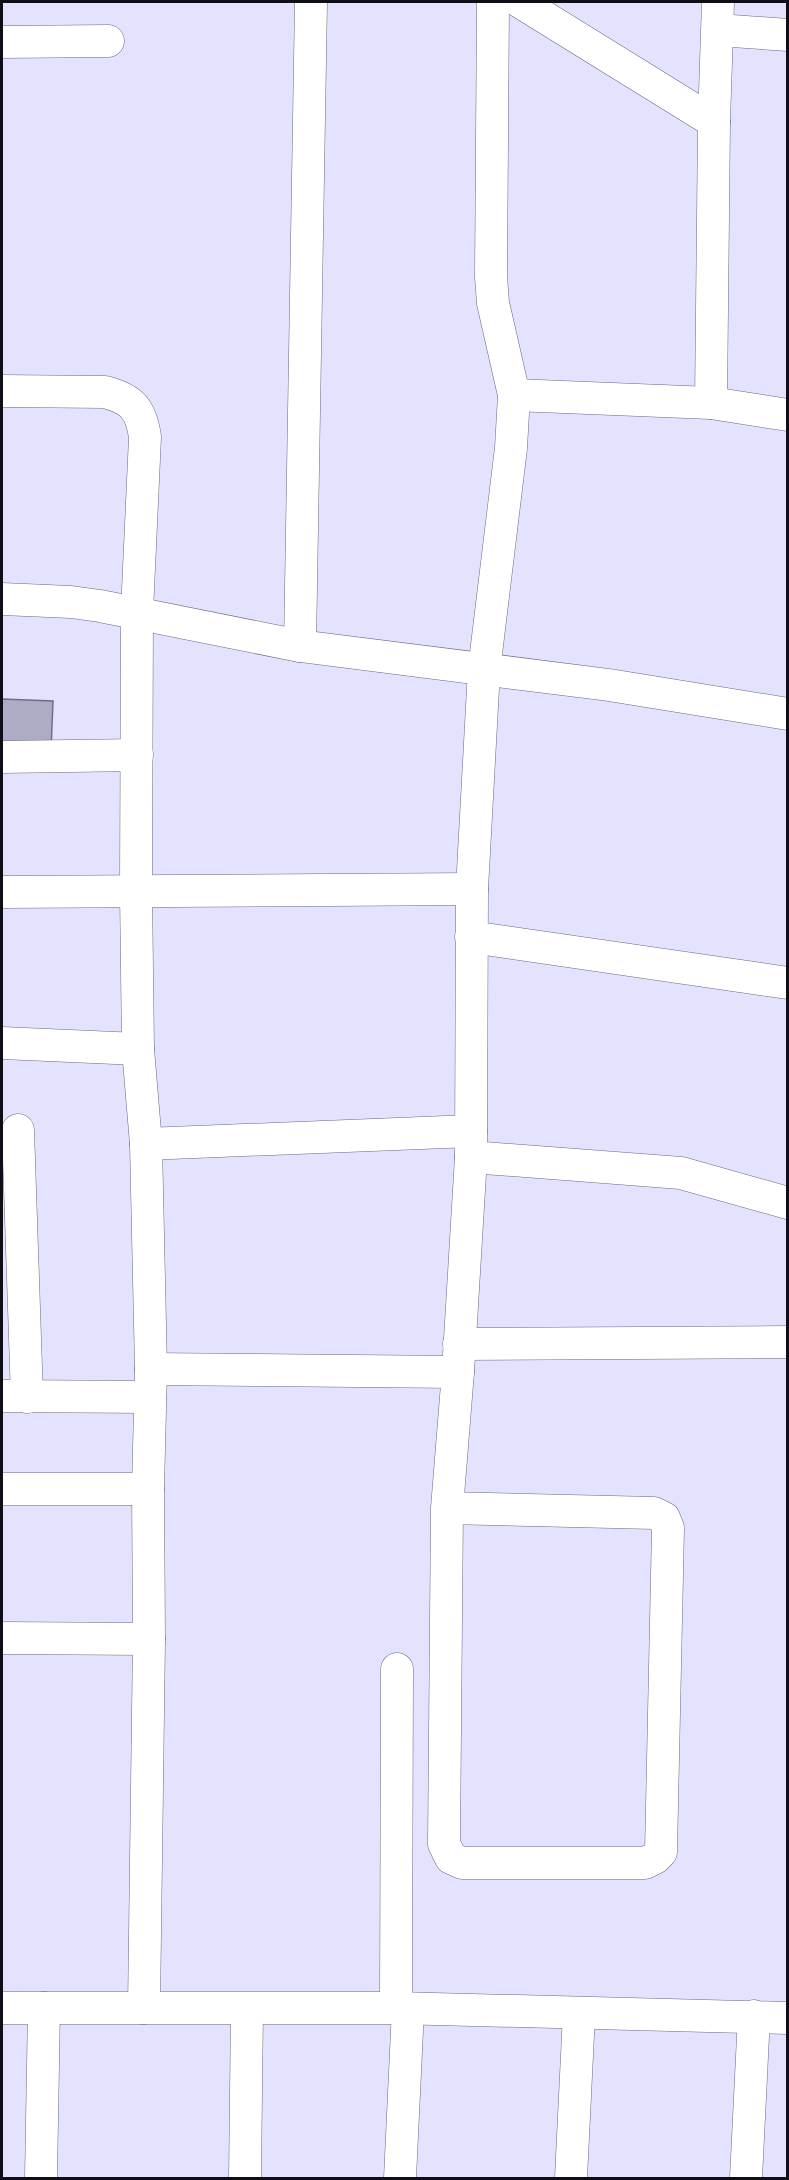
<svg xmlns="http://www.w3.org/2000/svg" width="789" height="2180" viewBox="0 0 789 2180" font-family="Poppins,sans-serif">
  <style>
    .building { fill: #adacc7; stroke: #6f6e87; stroke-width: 1.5 }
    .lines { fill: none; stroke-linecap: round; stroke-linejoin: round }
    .minor-casing { stroke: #6a6881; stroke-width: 33 }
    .minor { stroke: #fff; stroke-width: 32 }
  </style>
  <rect width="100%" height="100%" fill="#e3e2ff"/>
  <polygon class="building" points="2,699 53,701 51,751 2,749"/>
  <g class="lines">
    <g class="minor-casing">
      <g id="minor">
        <polyline points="520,2 714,122"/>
        <polyline points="718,30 788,35"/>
        <polyline points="2,42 108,41"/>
        <path d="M 2,391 L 105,392 C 132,399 141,409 145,437 L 137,612 L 136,891 L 138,1049 L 146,1144 L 151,1369 L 148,1489 L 149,1639 L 144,2008"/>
        <polyline points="514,395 711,403 788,415"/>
        <polyline points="711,403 714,122 718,2"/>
        <polyline points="2,599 71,602 100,606 300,646 609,685 788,714"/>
        <polyline points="300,646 311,2"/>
        <polyline points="2,757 137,755"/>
        <polyline points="2,892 472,889"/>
        <polyline points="471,937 788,983"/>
        <polyline points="2,1043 138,1049"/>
        <polyline points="18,1130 27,1397"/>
        <polyline points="146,1144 471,1131"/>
        <polyline points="471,1157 681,1173 788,1203"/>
        <polyline points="459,1344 788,1342"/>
        <polyline points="151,1369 458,1372"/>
        <polyline points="2,1396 150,1397"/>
        <polyline points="2,1489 148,1489"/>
        <polyline points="447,1508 654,1513 664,1518 668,1528 661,1852 655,1858 645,1863 462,1863 451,1858 444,1844 447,1508 458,1372 471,1157 472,889 484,670 511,448 514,395 493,303 491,277 493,2"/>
        <polyline points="2,1638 149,1639"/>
        <polyline points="2,2008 396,2008 788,2018"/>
        <polyline points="396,2008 397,1669"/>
        <polyline points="41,2178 44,2008"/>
        <polyline points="245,2178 247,2009"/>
        <polyline points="400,2178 408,2009"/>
        <polyline points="571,2178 579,2014"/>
        <polyline points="746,2178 754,2016"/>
      </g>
    </g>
    <use href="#minor" class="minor"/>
  </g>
  <rect width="789" height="2180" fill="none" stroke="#0f0e17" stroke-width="6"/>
</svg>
